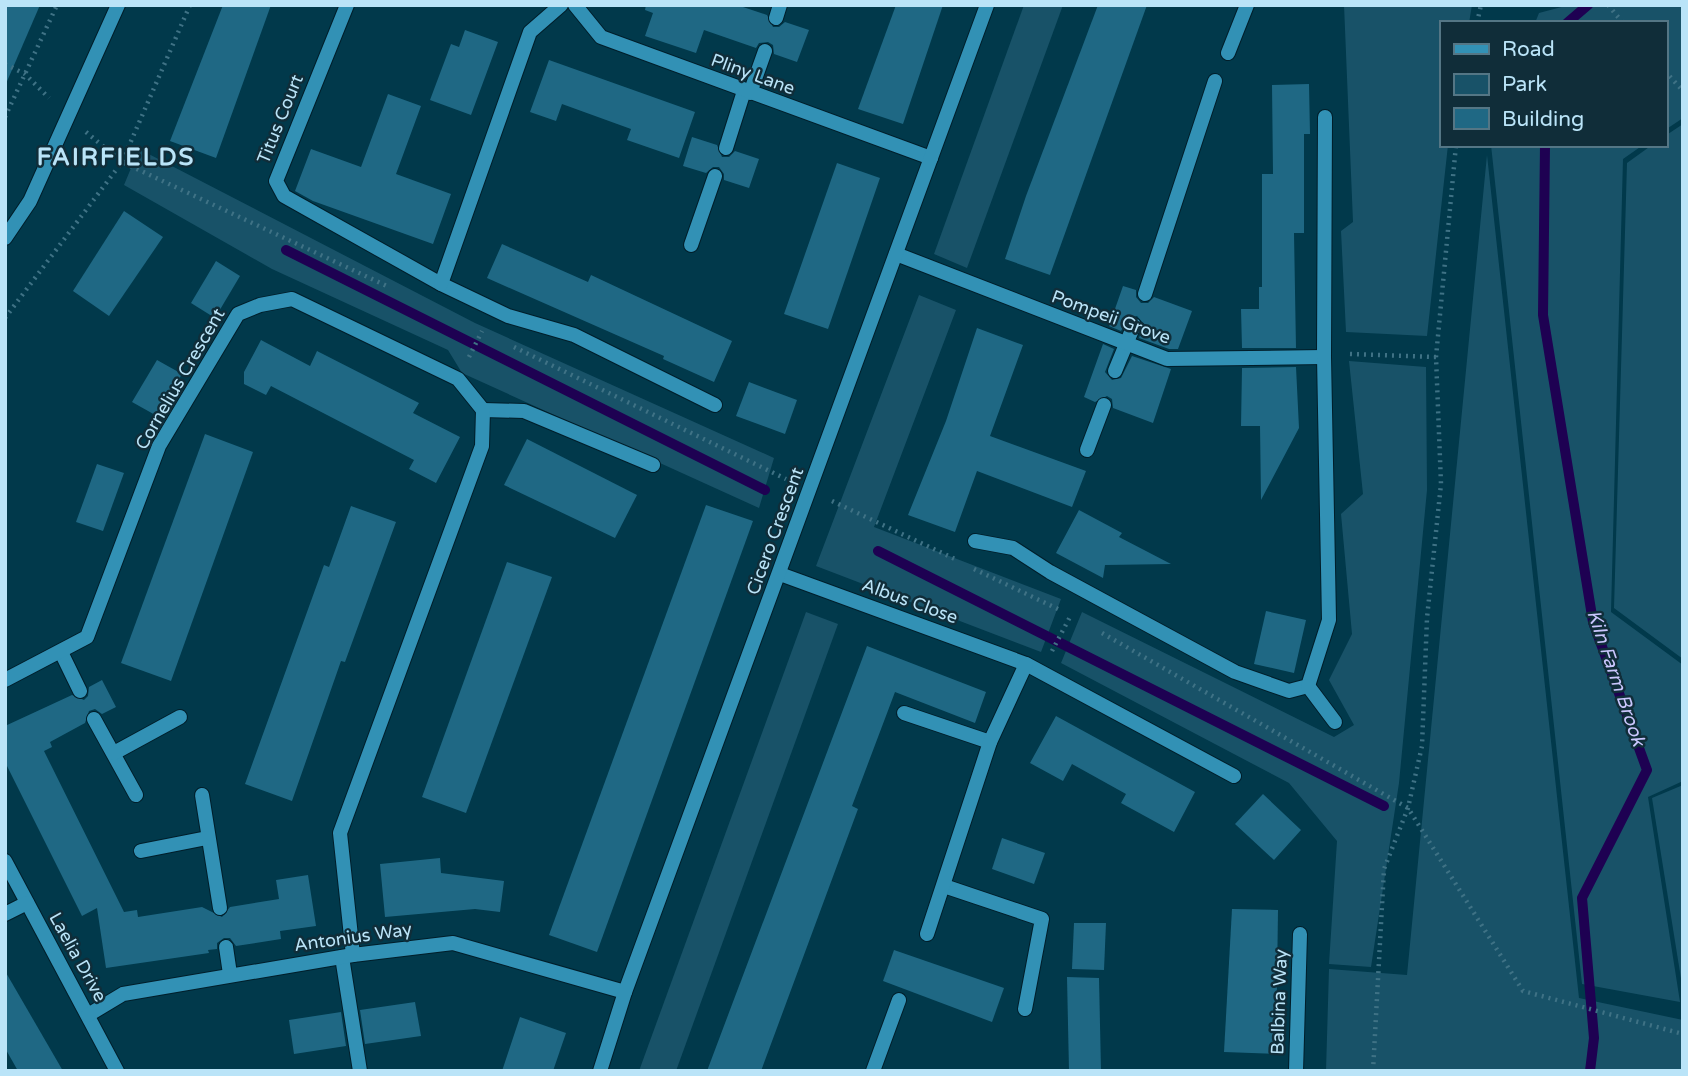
<svg xmlns="http://www.w3.org/2000/svg" width="1688" height="1076" viewBox="0 0 1688 1076" font-family="'Varela Round',sans-serif">
  <style>
    .green { fill: #185268 }
    .lines { fill: none; stroke-linecap: round; stroke-linejoin: round }
    .stream { stroke: #1e0152; stroke-width: 10 }
    .building { fill: #1f6884 }
    .lane-casing { stroke: #011e2a; stroke-width: 16 }
    .street-casing { stroke: #011e2a; stroke-width: 16 }
    .path { stroke: #3f7285; stroke-width: 4.5; stroke-dasharray: 2 5; stroke-linecap: butt }
    .lane { stroke: #3291b5; stroke-width: 14 }
    .street { stroke: #3291b5; stroke-width: 14 }
    .labels { text-anchor: middle; dominant-baseline: central; stroke-width: 5; stroke-linejoin: round; paint-order: stroke }
    .street-label { font-size: 18px; fill: #bae4f8; stroke: #102d39 }
    .water-label { font-size: 19px; font-style: italic; fill: #cac6fd; stroke: #102d39 }
    .district-label { font-size: 24px; font-weight: bold; letter-spacing: 2px; fill: #bae4f8; stroke: #102d39 }
  </style>
  <rect width="100%" height="100%" fill="#01394b"/>
  <g class="green">
    <polygon points="1024,5 1063,5 967,268 934,254"/>
    <polygon points="1344,5 1472,5 1469,23 1441,23 1441,145 1448,145 1427,336 1346,332 1341,231 1353,222"/>
    <polygon points="1569,5 1683,5 1683,118 1665,130 1665,23 1535,23 1539,13"/>
    <polygon points="1683,124 1683,659 1614,608 1627,163 1652,145 1665,145 1665,136"/>
    <polygon points="1491,145 1643,145 1623,159 1611,612 1683,665 1683,781 1648,797 1680,1002 1582,984"/>
    <polygon points="139,149 475,323 774,458 759,508 462,373 448,350 272,269 124,185"/>
    <polygon points="1487,155 1579,998 1683,1020 1683,1071 1326,1071 1329,969 1407,975"/>
    <polygon points="919,295 956,310 874,527 1061,599 1041,652 816,566"/>
    <polygon points="1349,361 1426,367 1427,490 1399,783 1371,967 1329,964 1337,841 1289,783 1061,663 1082,612 1334,737 1354,725 1329,680 1352,634 1341,514 1363,494"/>
    <polygon points="806,612 838,624 676,1071 639,1071"/>
    <polygon points="1683,785 1683,991 1652,798"/>
  </g>
  <g class="lines">
    <g class="stream">
      <polyline points="1567,23 1588,5"/>
      <polyline points="1545,145 1543,315 1593,622 1647,770 1582,898 1594,1038 1590,1071"/>
      <polyline points="286,250 765,490"/>
      <polyline points="878,551 1384,806"/>
    </g>
  </g>
  <g class="building">
    <polygon points="5,5 40,5 5,86"/>
    <polygon points="223,5 271,5 216,158 170,141"/>
    <polygon points="646,5 737,5 767,15 773,27 779,27 785,22 809,30 797,62 774,54 773,45 768,42 759,43 756,48 704,30 696,53 645,36 653,13 645,10"/>
    <polygon points="896,5 943,5 903,124 858,109"/>
    <polygon points="1098,5 1147,5 1050,275 1005,259 1026,196"/>
    <polygon points="465,30 498,42 471,115 430,100 451,44 459,47"/>
    <polygon points="549,60 695,112 679,158 627,140 631,129 562,104 556,121 530,112"/>
    <polygon points="1309,84 1310,134 1304,134 1304,233 1294,233 1296,348 1242,348 1241,309 1259,309 1259,287 1262,287 1262,174 1273,174 1272,85"/>
    <polygon points="388,94 421,106 396,174 451,194 433,244 313,201 295,191 311,149 361,167"/>
    <polygon points="692,137 717,145 722,157 729,157 735,151 759,159 749,188 724,180 724,174 719,167 713,167 706,173 683,166"/>
    <polygon points="837,163 880,178 828,329 784,314"/>
    <polygon points="124,211 163,237 109,316 73,291"/>
    <polygon points="502,244 588,282 591,275 732,341 714,382 663,359 664,356 487,278"/>
    <polygon points="216,261 240,276 215,318 191,303"/>
    <polygon points="1123,286 1136,290 1136,297 1141,303 1148,303 1154,297 1192,311 1178,349 1169,349 1139,338 1144,324 1137,316 1128,318 1121,331 1109,326"/>
    <polygon points="977,328 1023,345 990,436 1086,471 1072,507 977,471 955,532 908,515 946,421"/>
    <polygon points="261,340 310,366 317,351 419,403 413,413 460,437 436,483 409,469 414,460 271,386 266,395 244,384 244,372"/>
    <polygon points="1103,344 1114,349 1105,372 1112,380 1121,378 1132,356 1171,369 1153,423 1113,408 1112,399 1107,396 1095,402 1084,397"/>
    <polygon points="157,360 182,374 157,416 132,402"/>
    <polygon points="1296,367 1299,428 1261,500 1260,426 1241,426 1242,368"/>
    <polygon points="749,382 797,400 785,434 736,416"/>
    <polygon points="205,434 253,452 171,681 121,663"/>
    <polygon points="527,439 637,495 615,538 504,485"/>
    <polygon points="97,464 124,473 103,531 76,522"/>
    <polygon points="706,505 753,521 597,952 549,935"/>
    <polygon points="351,506 396,522 345,662 341,661 292,801 245,784 324,565 329,567"/>
    <polygon points="1079,510 1122,533 1119,537 1171,564 1105,565 1103,578 1056,553"/>
    <polygon points="507,562 552,577 466,813 422,797"/>
    <polygon points="1266,611 1306,620 1294,673 1254,664"/>
    <polygon points="867,646 986,692 975,723 895,692 852,806 858,809 761,1071 707,1071"/>
    <polygon points="102,680 116,707 102,714 95,709 89,711 85,723 50,742 52,747 44,751 124,912 137,910 138,917 202,907 222,917 230,907 279,899 276,880 308,875 316,926 280,931 281,939 236,946 230,938 224,938 217,943 217,949 208,950 209,953 106,968 97,908 82,916 5,762 5,726 72,695 84,700 88,696 89,687"/>
    <polygon points="1056,716 1195,792 1174,832 1121,803 1126,794 1072,764 1063,781 1030,763"/>
    <polygon points="1263,794 1301,830 1274,860 1235,824"/>
    <polygon points="1002,838 1045,853 1034,884 992,869"/>
    <polygon points="440,858 441,873 504,881 500,912 475,909 385,917 380,864"/>
    <polygon points="1232,909 1278,910 1276,1054 1224,1052"/>
    <polygon points="1074,923 1106,923 1104,970 1072,969"/>
    <polygon points="894,950 1004,988 992,1022 883,981"/>
    <polygon points="5,971 63,1071 18,1071 5,1048"/>
    <polygon points="1067,977 1099,978 1101,1071 1069,1071"/>
    <polygon points="415,1002 421,1036 365,1044 360,1010"/>
    <polygon points="341,1012 346,1046 294,1054 289,1020"/>
    <polygon points="520,1017 566,1033 553,1071 502,1071"/>
  </g>
  <g class="lines">
    <g class="lane-casing">
      <g id="lane">
        <polyline points="776,18 780,5"/>
        <polyline points="1228,53 1247,5"/>
        <polyline points="750,93 765,51"/>
        <polyline points="726,148 744,91"/>
        <polyline points="691,245 715,176"/>
        <polyline points="1145,294 1215,81"/>
        <polyline points="1115,371 1134,325"/>
        <polyline points="1087,450 1104,405"/>
        <polyline points="61,652 80,691"/>
        <polyline points="904,713 990,742"/>
        <polyline points="94,719 136,795"/>
        <polyline points="114,753 180,717"/>
        <polyline points="202,795 220,908"/>
        <polyline points="141,851 207,838"/>
        <polyline points="226,947 230,974"/>
        <polyline points="342,957 360,1071"/>
        <polyline points="873,1071 899,1000"/>
      </g>
    </g>
    <g class="street-casing">
      <g id="street">
        <polyline points="347,5 276,181 284,196 441,284 508,316 574,335 715,405"/>
        <polyline points="575,5 601,37 931,158"/>
        <polyline points="5,238 30,201 118,5"/>
        <polyline points="896,254 1167,359 1324,357"/>
        <polyline points="441,284 530,32 561,5"/>
        <polyline points="483,410 524,411 653,465"/>
        <polyline points="975,541 1013,548 1050,572 1235,672 1289,691 1308,686 1329,620 1324,357 1325,117"/>
        <polyline points="780,574 1026,664 1234,776"/>
        <polyline points="5,680 87,637 159,446 238,314 260,305 292,299 458,379 483,410 482,446 340,833 353,955"/>
        <polyline points="1308,686 1335,722"/>
        <polyline points="5,861 117,1071"/>
        <polyline points="944,886 1042,919 1025,1009"/>
        <polyline points="5,914 27,903"/>
        <polyline points="927,934 990,742 1026,664"/>
        <polyline points="88,1015 123,994 353,955 453,943 625,992"/>
        <polyline points="600,1071 625,992 987,5"/>
        <polyline points="1296,1071 1300,934"/>
      </g>
    </g>
    <g class="path">
      <polyline points="1608,5 1623,23"/>
      <polyline points="1477,23 1481,5"/>
      <polyline points="5,64 25,74 49,98"/>
      <polyline points="1665,71 1683,91"/>
      <polyline points="5,117 57,5"/>
      <polyline points="86,132 122,162 389,287"/>
      <polyline points="5,318 122,162 190,5"/>
      <polyline points="514,347 786,479"/>
      <polyline points="1350,354 1436,357"/>
      <polyline points="469,357 482,331"/>
      <polyline points="832,501 957,560"/>
      <polyline points="974,569 1058,609"/>
      <polyline points="1102,633 1408,808 1523,991 1683,1034"/>
      <polyline points="1052,651 1071,615"/>
      <polyline points="1373,1071 1384,869 1408,808 1422,746 1427,618 1441,484 1436,357 1456,145"/>
    </g>
    <use href="#lane" class="lane"/>
    <use href="#street" class="street"/>
  </g>
  <g class="labels">
    <g class="street-label">
      <text transform="translate(753 74) rotate(20)">Pliny Lane</text>
      <text transform="translate(280 119) rotate(-68)">Titus Court</text>
      <text transform="translate(1111 317) rotate(20)">Pompeii Grove</text>
      <text transform="translate(180 379) rotate(-60)">Cornelius Crescent</text>
      <text transform="translate(775 531) rotate(-70)">Cicero Crescent</text>
      <text transform="translate(910 601) rotate(20)">Albus Close</text>
      <text transform="translate(353 937) rotate(-8)">Antonius Way</text>
      <text transform="translate(78 957) rotate(61)">Laelia Drive</text>
      <text transform="translate(1279 1002) rotate(-88)">Balbina Way</text>
    </g>
    <g class="water-label">
      <text transform="translate(1616 678) rotate(71)">Kiln Farm Brook</text>
    </g>
    <g class="district-label">
      <text x="116" y="157">FAIRFIELDS</text>
    </g>
  </g>
  <rect width="1688" height="1076" fill="none" stroke="#bae4f8" stroke-width="14"/>
  <rect x="1440" y="21" width="228" height="126" fill="#102d39" stroke="#547685" stroke-width="2"/>
  <rect x="1454" y="44" width="35" height="10" fill="#3291b5" stroke="#547685" stroke-width="2"/>
  <text x="1502" y="56" font-size="21" fill="#bae4f8">Road</text>
  <rect x="1454" y="74" width="35" height="21" fill="#185268" stroke="#547685" stroke-width="2"/>
  <text x="1502" y="91" font-size="21" fill="#bae4f8">Park</text>
  <rect x="1454" y="108" width="35" height="21" fill="#1f6884" stroke="#547685" stroke-width="2"/>
  <text x="1502" y="126" font-size="21" fill="#bae4f8">Building</text>
</svg>
